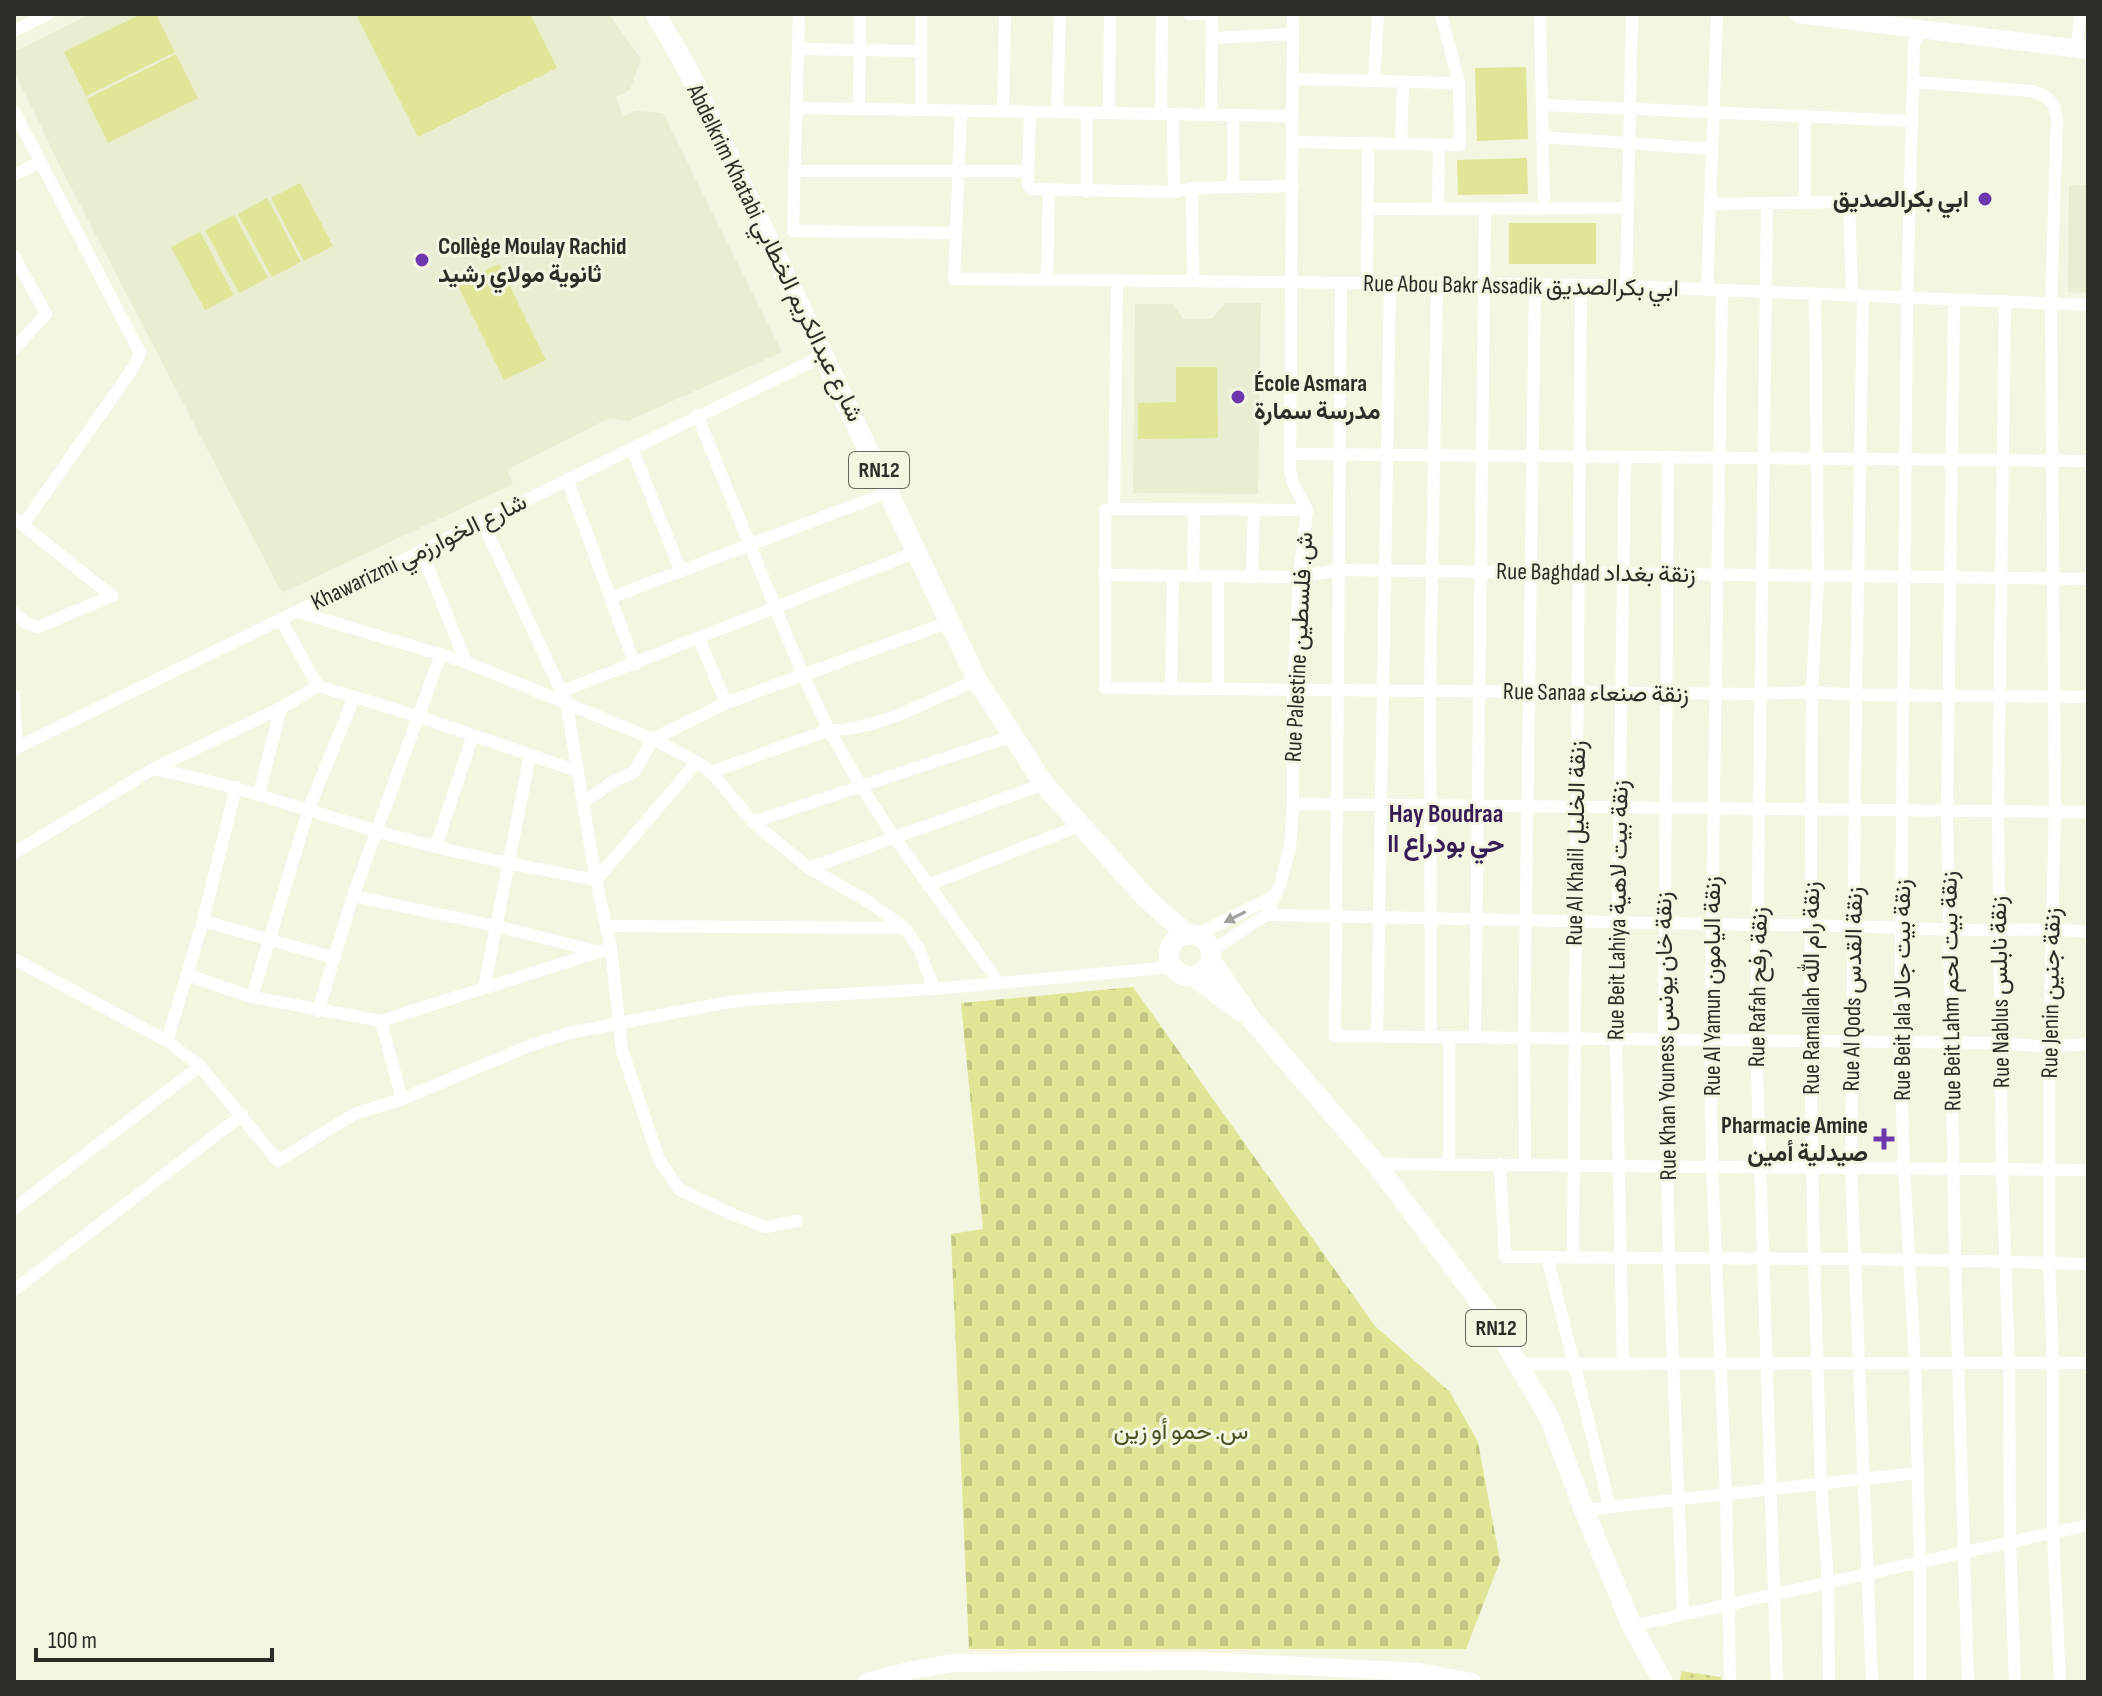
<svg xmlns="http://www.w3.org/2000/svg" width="2102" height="1696" viewBox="0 0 2102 1696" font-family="'Sofia Sans Condensed',Vazirmatn,sans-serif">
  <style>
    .built { fill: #eaedd1 }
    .cemetery { fill: url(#cemetery-stones) }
    .garden { fill: url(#garden-dots) }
    .pitch { fill: #e0e695 }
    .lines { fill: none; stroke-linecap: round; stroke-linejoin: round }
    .minor { stroke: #fff; stroke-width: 12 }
    .secondary { stroke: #fff; stroke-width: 18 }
    .primary { stroke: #fff; stroke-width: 20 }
    .oneway { fill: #a0a09d }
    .poi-dot { fill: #6d37ad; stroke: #f4f6e2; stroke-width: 3 }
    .labels { text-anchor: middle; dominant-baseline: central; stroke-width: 6; stroke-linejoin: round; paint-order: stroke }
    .shield { fill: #f4f6e2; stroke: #68695e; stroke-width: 2 }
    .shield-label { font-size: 22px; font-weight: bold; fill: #2c2d26 }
    .poi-label { font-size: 24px; font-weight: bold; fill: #2c2d26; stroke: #f4f6e2; text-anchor: end }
    .street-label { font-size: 24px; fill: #2c2d26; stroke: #f4f6e2 }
    .park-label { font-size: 24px; fill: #4e5126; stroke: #f4f6e2 }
    .neighbourhood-label { font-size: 26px; font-weight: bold; fill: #351c55; stroke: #f4f6e2 }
  </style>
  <defs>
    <pattern id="cemetery-stones" width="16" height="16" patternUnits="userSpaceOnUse" patternTransform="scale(2)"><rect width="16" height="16" fill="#e0e695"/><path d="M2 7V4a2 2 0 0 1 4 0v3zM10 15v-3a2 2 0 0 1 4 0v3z" fill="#c0c680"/></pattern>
    <pattern id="garden-dots" width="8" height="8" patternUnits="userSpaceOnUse" patternTransform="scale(2)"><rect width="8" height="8" fill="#e0e695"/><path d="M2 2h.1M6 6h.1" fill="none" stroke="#c0c680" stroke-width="1.8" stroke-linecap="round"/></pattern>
  </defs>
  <rect width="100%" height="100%" fill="#f4f6e2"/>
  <g class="built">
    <polygon points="90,14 609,14 641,59 630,90 616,97 623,116 636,111 663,113 782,352 628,421 609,418 507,470 513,484 282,593 61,168 14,71 14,52"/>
    <polygon points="2069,185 2088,185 2088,293 2068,292"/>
    <polygon points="1226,303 1261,303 1258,494 1133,493 1135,304 1173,304 1183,319 1211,319"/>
  </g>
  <polygon class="cemetery" points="1133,987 1375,1326 1450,1392 1478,1442 1500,1561 1466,1649 969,1649 951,1234 983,1229 961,1003"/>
  <polygon class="garden" points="1681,1671 1721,1677 1721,1682 1680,1682"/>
  <g class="pitch">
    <polygon points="141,14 156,14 175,52 86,96 64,52"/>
    <polygon points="356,14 530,14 557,68 418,137"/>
    <polygon points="176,54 198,98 108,143 87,99"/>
    <polygon points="1526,67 1528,139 1477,141 1475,68"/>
    <polygon points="1527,158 1528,194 1458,195 1457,160"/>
    <polygon points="300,183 333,246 304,261 271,198"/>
    <polygon points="267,198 301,262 272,277 238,214"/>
    <polygon points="234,215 268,278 239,293 205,230"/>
    <rect x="1509" y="223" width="87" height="41"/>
    <polygon points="200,232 234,295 205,310 171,247"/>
    <polygon points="499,264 546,360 504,380 457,284"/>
    <polygon points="1176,367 1217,367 1218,438 1138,439 1138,403 1176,402"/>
  </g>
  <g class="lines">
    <g class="minor">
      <polyline points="799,14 793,231 956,233"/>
      <polyline points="921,14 921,110"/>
      <polyline points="1189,14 1212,14"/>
      <polyline points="1540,14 1544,208"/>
      <polyline points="14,31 48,14"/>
      <polyline points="1212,38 1293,34"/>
      <polyline points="798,49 921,51"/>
      <polyline points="2077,49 2080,14"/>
      <polyline points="1293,79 1459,83"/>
      <polyline points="1374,81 1378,14"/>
      <path d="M 1913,82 L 2032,91 C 2048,96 2055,102 2057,119 L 2051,303 L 2055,812 L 2049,1047 L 2049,1263 L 2053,1363 L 2053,1532 L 2060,1682"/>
      <polyline points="1542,105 1912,121"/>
      <polyline points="796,108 1293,116"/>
      <polyline points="859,109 860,14"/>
      <polyline points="14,111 140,353 133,368 23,525"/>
      <polyline points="961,111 954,279 1600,285 2088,305"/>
      <polyline points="1003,111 1005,14"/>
      <polyline points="1030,112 1028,184 1031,189 1174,192 1192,188 1293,186"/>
      <polyline points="1057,112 1060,14"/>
      <polyline points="1109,113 1110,14"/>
      <polyline points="1161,114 1162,14"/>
      <polyline points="1173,114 1174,192"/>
      <polyline points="1211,114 1212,14"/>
      <polyline points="1233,115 1233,186"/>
      <polyline points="1542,137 1712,149"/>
      <polyline points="1293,142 1460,145 1459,83 1441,14"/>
      <polyline points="1401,144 1403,82"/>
      <polyline points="794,171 1028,171"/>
      <polyline points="14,175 40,162"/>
      <polyline points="1192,188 1193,281"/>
      <polyline points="1087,192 1087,113"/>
      <polyline points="1805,202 1805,116"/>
      <polyline points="1849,202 1852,296"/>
      <polyline points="1767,203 1756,1040 1777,1682"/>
      <polyline points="1711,204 1910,201"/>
      <polyline points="1438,208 1439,145"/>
      <polyline points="1367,209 1627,208"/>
      <polyline points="14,256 46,314 14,349"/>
      <polyline points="1047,280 1049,190"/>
      <polyline points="1117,281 1114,509 1105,510 1105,688 1762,694 1812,692 1856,695 2088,697"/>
      <polyline points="1341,283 1335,1036 2001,1043 2049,1047 2088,1044"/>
      <polyline points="1367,283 1368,143"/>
      <polyline points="1626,287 1632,14"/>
      <polyline points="1707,290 1717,14"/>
      <polyline points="1722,291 1710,1040 1712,1167 1726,1494 1730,1682"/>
      <polyline points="1815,294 1818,576 1812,692 1810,1042 1814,1257 1821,1482 1828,1582 1829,1682"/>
      <polyline points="1863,296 1856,695 1851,1168 1872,1682"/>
      <polyline points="1954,300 1947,811 1955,1262 1968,1682"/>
      <polyline points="2005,301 1998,812 2002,1169 2009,1363 2010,1542 2015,1682"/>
      <polyline points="697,415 803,675 829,730 862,788 895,838 999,983"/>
      <polyline points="632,448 681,571"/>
      <polyline points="1290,454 2088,461"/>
      <polyline points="1668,457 1664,1039 1669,1259 1683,1614"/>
      <polyline points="567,479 635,665"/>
      <polyline points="1114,509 1307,510"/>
      <polyline points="14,518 112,596 38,627 26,623 14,612"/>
      <polyline points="482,521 566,701 596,880 611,948 622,1050 659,1160 680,1190 734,1215 766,1227 797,1221"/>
      <polyline points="421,550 466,662"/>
      <polyline points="1104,575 1299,577 1338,570 2088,579"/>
      <polyline points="1193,577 1194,510"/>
      <polyline points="1218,577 1218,689"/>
      <polyline points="1252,577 1254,510"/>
      <polyline points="610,598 889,492"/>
      <polyline points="298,612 466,662 653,739 697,762 711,772 753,822 809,868 869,902 905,928 919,949 934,989"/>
      <polyline points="281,620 318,686 417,716 577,771"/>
      <polyline points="699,639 726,703"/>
      <polyline points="1171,689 1173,576"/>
      <polyline points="563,691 916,552"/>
      <polyline points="14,695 17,748"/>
      <polyline points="14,749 825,355"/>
      <path d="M 153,769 C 232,784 300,808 376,831 C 448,852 522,866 596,880 L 697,762"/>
      <path d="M 711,772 L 829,730 C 875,732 934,698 977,680"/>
      <polyline points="259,793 281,708"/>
      <polyline points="584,802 614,781 634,772 653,739 726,703 949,622"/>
      <polyline points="1293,804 2088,812"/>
      <polyline points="753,822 1012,736"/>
      <polyline points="436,846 473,735"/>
      <polyline points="14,853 153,769 281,708 318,686"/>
      <polyline points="809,868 1044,784"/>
      <polyline points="928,885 1079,826"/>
      <polyline points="353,896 496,926 596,951"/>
      <path d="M 1266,915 L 1759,925 C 1827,924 1895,928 1964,930 C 2006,931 2046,927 2088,932"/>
      <polyline points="203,921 335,958"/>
      <polyline points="606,926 905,928"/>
      <polyline points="1196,935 1273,897"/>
      <polyline points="1211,951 1266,915 1280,885 1290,847 1293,804 1293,690 1299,577 1307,510 1293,483 1290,469 1293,14"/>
      <polyline points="14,959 167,1041 200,1066 278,1161 354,1114 402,1099 529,1046 569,1033 729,1002 759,999 934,989 1173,967"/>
      <polyline points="188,975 252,997 381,1021 611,948"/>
      <polyline points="484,988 530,755"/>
      <polyline points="252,997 309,808 354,697"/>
      <polyline points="318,1011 353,896 441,654"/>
      <polyline points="381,1021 402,1099"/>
      <polyline points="1377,1036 1390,284"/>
      <polyline points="1431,1037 1430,691 1437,284"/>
      <polyline points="1449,1037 1449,1164"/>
      <polyline points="1475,1037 1485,208"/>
      <polyline points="167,1041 203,921 236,787"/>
      <polyline points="1376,1164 2088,1170"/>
      <path d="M 1500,1164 L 1505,1257 C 1700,1258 1894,1258 2088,1264"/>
      <polyline points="1525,1165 1524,1038 1535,285"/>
      <polyline points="14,1209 200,1066"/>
      <polyline points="1547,1257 1610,1507"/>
      <polyline points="1573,1257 1581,285"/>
      <polyline points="14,1290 242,1115"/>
      <polyline points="1517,1364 2088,1363"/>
      <polyline points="1623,1364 1616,1039 1625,457"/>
      <polyline points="1584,1510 1917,1473"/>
      <polyline points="1632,1626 2088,1525"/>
      <polyline points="1920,1682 1920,1562 1915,1363 1904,1168 1900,1042 1907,298 1914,43 1922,29"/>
    </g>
    <g class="secondary">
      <polyline points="1799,14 2088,50"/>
      <polyline points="867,1682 913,1670 952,1663 1199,1661 1419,1672 1472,1682"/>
    </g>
    <g class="primary">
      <polyline points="656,14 690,74 977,680 1044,784 1146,898 1188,935"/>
      <circle cx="1190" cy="955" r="21"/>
      <polyline points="1211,961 1252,1020 1376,1164 1488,1313 1550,1419 1584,1510 1632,1626 1663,1682"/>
      <polyline points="1193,976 1240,1011"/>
    </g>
  </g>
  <defs><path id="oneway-solid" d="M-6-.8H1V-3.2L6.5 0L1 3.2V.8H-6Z" transform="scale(2)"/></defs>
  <use class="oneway" href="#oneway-solid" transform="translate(1235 917) rotate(153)"/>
  <g class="poi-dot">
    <circle cx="1985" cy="199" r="8"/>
    <circle cx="422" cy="260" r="8"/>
    <circle cx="1238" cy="397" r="8"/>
    <path d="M1880 1127h8v8h8v8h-8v8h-8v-8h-8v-8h8z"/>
  </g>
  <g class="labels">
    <g class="shield">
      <rect x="849" y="452" width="60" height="36" rx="6"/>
      <rect x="1466" y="1310" width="60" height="36" rx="6"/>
    </g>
    <g class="shield-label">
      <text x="879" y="470">RN12</text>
      <text x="1496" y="1328">RN12</text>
    </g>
    <g class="poi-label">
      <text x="1969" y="199">ابي بكرالصديق</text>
      <text x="438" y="246" text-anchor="start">Collège Moulay Rachid<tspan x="438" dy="28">ثانوية مولاي رشيد</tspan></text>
      <text x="1254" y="383" text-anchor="start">École Asmara<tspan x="1254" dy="28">مدرسة سمارة</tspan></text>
      <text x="1868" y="1125">Pharmacie Amine<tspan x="1868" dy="28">صيدلية أمين</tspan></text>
    </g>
    <g class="street-label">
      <text transform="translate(775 253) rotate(64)">Abdelkrim Khatabi شارع عبدالكريم الخطابي</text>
      <text transform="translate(1521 286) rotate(1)">Rue Abou Bakr Assadik ابي بكرالصديق</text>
      <text transform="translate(419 552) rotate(-26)">Khawarizmi شارع الخوارزمي</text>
      <text transform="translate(1596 573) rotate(1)">Rue Baghdad زنقة بغداد</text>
      <text transform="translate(1299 647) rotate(-87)">Rue Palestine ش. فلسطين</text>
      <text transform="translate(1596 693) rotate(1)">Rue Sanaa زنقة صنعاء</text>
      <text transform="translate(1576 843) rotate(-89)">Rue Al Khalil زنقة الخليل</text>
      <text transform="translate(1618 910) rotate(-89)">Rue Beit Lahiya زنقة بيت لاهية</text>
      <text transform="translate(1712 986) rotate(-90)">Rue Al Yamun زنقة اليامون</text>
      <text transform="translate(1758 987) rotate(-89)">Rue Rafah زنقة رفح</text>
      <text transform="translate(1811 988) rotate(-90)">Rue Ramallah زنقة رام الله</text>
      <text transform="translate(1853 989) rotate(-89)">Rue Al Qods زنقة القدس</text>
      <text transform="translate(1902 990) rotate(-90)">Rue Beit Jala زنقة بيت جالا</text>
      <text transform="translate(1951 991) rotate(-91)">Rue Beit Lahm زنقة بيت لحم</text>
      <text transform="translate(2000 992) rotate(-91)">Rue Nablus زنقة نابلس</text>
      <text transform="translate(2051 993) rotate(-89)">Rue Jenin زنقة جنين</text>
      <text transform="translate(1666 1036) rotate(-91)">Rue Khan Youness زنقة خان يونس</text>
    </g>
    <g class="park-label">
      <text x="1181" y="1431">س. حمو أو زين</text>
    </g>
    <g class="neighbourhood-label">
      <text x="1446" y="814">Hay Boudraa<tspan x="1446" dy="30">II حي بودراع</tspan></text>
    </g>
  </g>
  <rect width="2102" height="1696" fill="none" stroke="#2c2d26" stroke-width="32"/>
  <path d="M36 1648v12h236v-12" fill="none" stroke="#2c2d26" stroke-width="4"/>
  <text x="48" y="1648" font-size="24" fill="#2c2d26" stroke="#f4f6e2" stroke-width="6" paint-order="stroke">100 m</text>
</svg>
